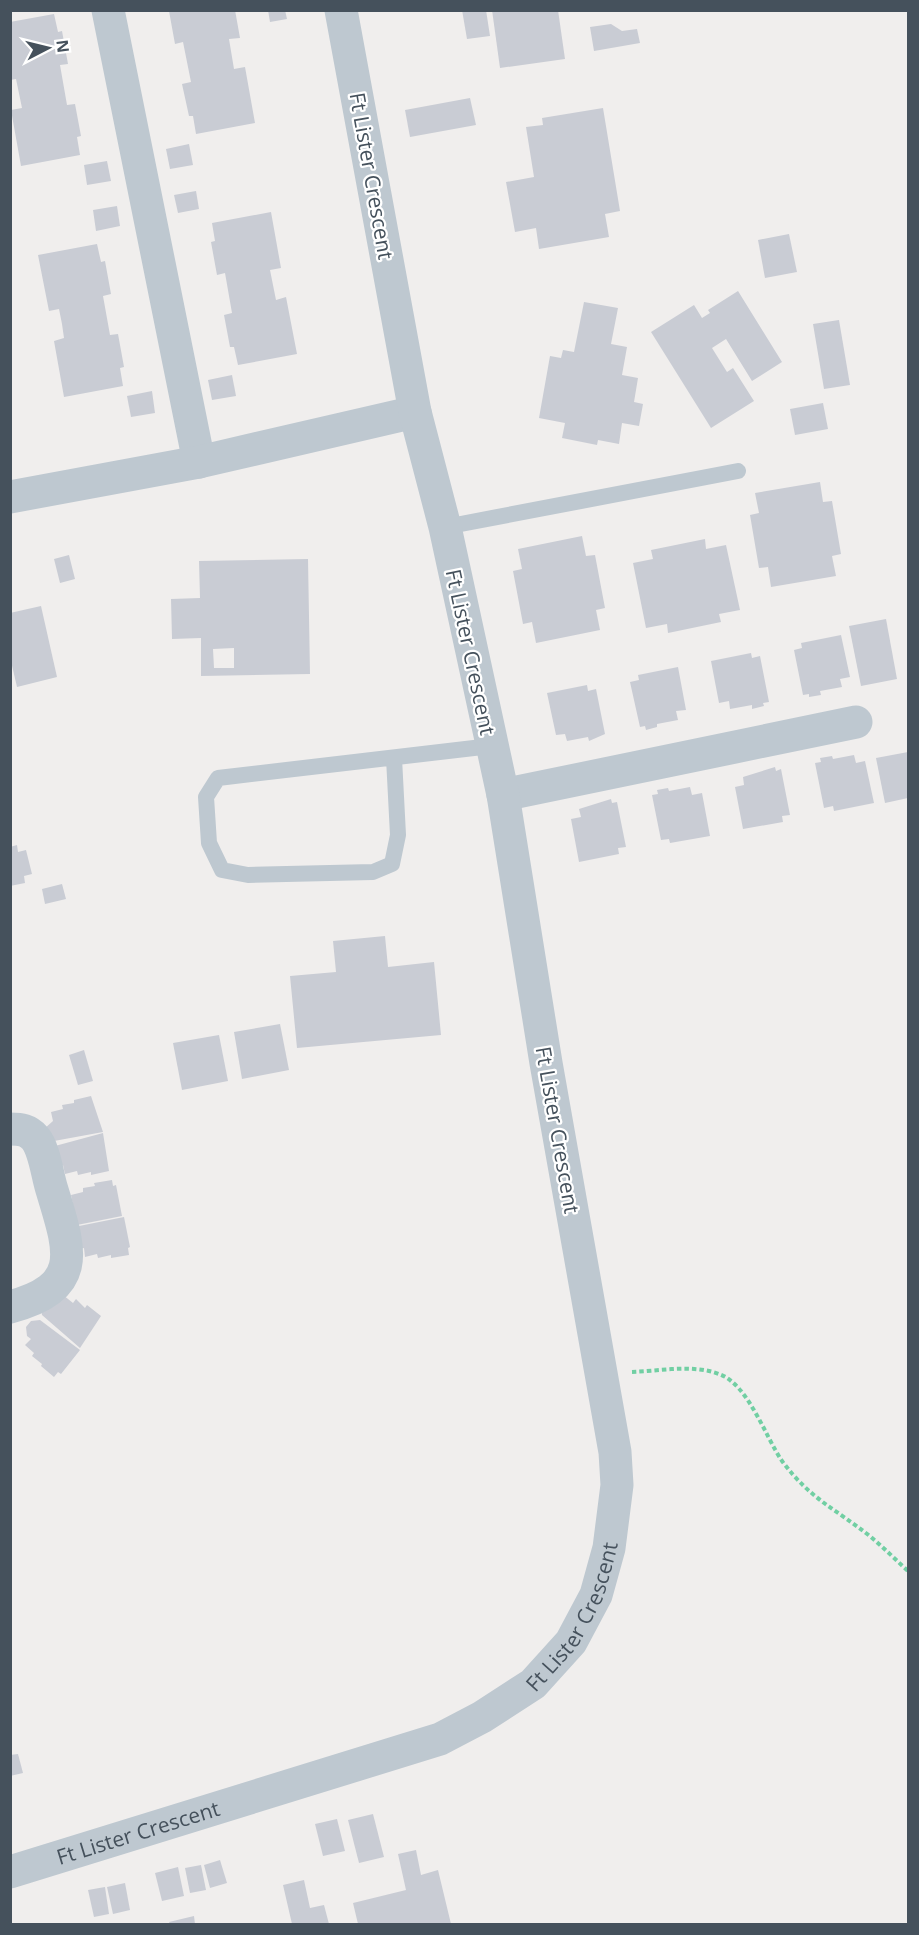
<svg xmlns="http://www.w3.org/2000/svg" width="919" height="1935" viewBox="0 0 919 1935" font-family="'Open Sans',sans-serif">
  <style>
    .building { fill: #c9ccd4; fill-rule: evenodd }
    .lines { fill: none; stroke-linecap: round; stroke-linejoin: round }
    .path { stroke: #71cfa3; stroke-width: 4; stroke-dasharray: 4.5 3; stroke-linecap: butt }
    .lane { stroke: #bec8d0; stroke-width: 16 }
    .street { stroke: #bec8d0; stroke-width: 33 }
    .labels { text-anchor: middle; dominant-baseline: central; stroke-width: 4.5; stroke-linejoin: round; paint-order: stroke }
    .street-label { font-size: 21px; fill: #45515c; stroke: #fff }
  </style>
  <rect width="100%" height="100%" fill="#f0eeed"/>
  <g class="building">
    <polygon points="235,10 240,38 229,39 234,69 245,67 255,123 196,134 193,116 189,116 182,84 191,82 183,42 175,44 169,11"/>
    <polygon points="268,10 285,10 287,19 270,22"/>
    <polygon points="462,10 486,10 490,36 467,39"/>
    <polygon points="492,10 558,10 565,59 500,68"/>
    <polygon points="54,14 58,32 62,31 68,64 60,65 67,105 75,104 81,136 77,137 80,155 21,166 11,110 22,108 16,79 10,80 10,22"/>
    <polygon points="611,24 622,31 637,29 640,43 594,51 590,27"/>
    <polygon points="470,98 476,125 410,137 405,110"/>
    <polygon points="603,108 620,211 605,214 609,237 539,249 536,228 515,232 506,182 534,177 526,127 543,125 542,118"/>
    <polygon points="189,144 193,165 170,169 166,149"/>
    <polygon points="107,161 111,181 87,185 84,165"/>
    <polygon points="196,191 199,209 178,213 174,195"/>
    <polygon points="117,206 120,226 96,231 93,210"/>
    <polygon points="271,212 281,268 270,270 276,300 286,297 297,354 238,365 234,347 230,347 224,315 232,313 225,273 217,275 211,242 215,241 212,223"/>
    <polygon points="789,234 797,272 765,278 758,240"/>
    <polygon points="97,244 101,262 105,261 111,294 103,296 110,335 118,334 124,367 120,368 123,386 64,397 54,341 64,338 62,324 59,309 49,311 38,255"/>
    <polygon points="738,291 782,362 752,381 726,339 712,348 727,372 733,368 754,401 711,428 651,332 694,305 702,318 710,313 708,310"/>
    <polygon points="584,302 618,308 611,344 627,347 622,375 638,378 634,402 643,404 639,426 622,423 619,444 598,440 597,445 562,438 565,423 539,418 550,356 561,358 563,350 574,352"/>
    <polygon points="839,320 850,385 824,389 813,324"/>
    <polygon points="232,375 236,396 212,400 208,380"/>
    <polygon points="152,391 155,413 131,417 127,396"/>
    <polygon points="823,403 828,429 795,435 790,409"/>
    <polygon points="820,482 823,502 832,501 841,554 832,556 836,576 771,587 768,567 759,568 750,515 759,513 755,493"/>
    <polygon points="582,536 586,556 595,555 605,608 596,610 600,630 536,643 532,622 523,624 513,571 522,569 518,549"/>
    <polygon points="705,539 706,549 726,545 740,610 719,614 721,622 668,633 667,624 646,628 633,563 653,559 651,550"/>
    <polygon points="69,555 75,579 60,583 54,559"/>
    <path d="M 308,559 L 310,674 L 201,676 L 201,638 L 172,639 L 171,599 L 200,598 L 199,561 ZM 234,648 L 234,668 L 214,668 L 213,649 Z"/>
    <polygon points="41,606 57,677 17,687 10,657 10,613"/>
    <polygon points="886,619 897,679 861,686 849,626"/>
    <polygon points="841,635 850,677 840,679 842,687 820,691 821,695 809,697 809,694 803,695 794,650 802,648 801,643"/>
    <polygon points="751,653 752,658 760,656 769,702 763,703 764,706 752,709 752,705 730,709 729,701 719,703 711,661"/>
    <polygon points="678,667 686,710 676,711 678,720 657,724 657,727 646,730 645,726 640,727 630,682 639,680 638,675"/>
    <polygon points="587,685 588,691 596,689 605,734 589,741 588,737 567,741 565,734 556,735 547,693"/>
    <polygon points="908,752 908,798 885,803 876,758"/>
    <polygon points="854,755 856,763 865,761 874,803 834,811 833,806 824,808 815,763 821,762 820,758 832,756 833,759"/>
    <polygon points="775,767 776,771 781,769 790,815 782,816 783,822 743,829 735,787 744,785 743,777"/>
    <polygon points="690,787 692,795 702,793 710,836 670,843 669,839 661,840 652,795 658,794 657,790 668,788 669,791"/>
    <polygon points="611,799 612,803 617,802 626,847 618,848 619,854 579,862 571,819 581,817 579,809"/>
    <polygon points="17,845 18,852 26,850 32,874 24,876 25,883 10,886 10,847"/>
    <polygon points="62,884 66,899 45,904 42,889"/>
    <polygon points="385,936 388,967 434,962 441,1035 297,1048 290,976 336,972 333,941"/>
    <polygon points="280,1024 289,1070 242,1079 234,1032"/>
    <polygon points="219,1035 228,1081 182,1090 173,1043"/>
    <polygon points="84,1050 93,1081 78,1085 69,1055"/>
    <polygon points="91,1096 103,1132 54,1141 44,1129 53,1121 51,1112 63,1109 62,1105 74,1103 74,1100"/>
    <polygon points="103,1133 109,1171 91,1175 91,1172 78,1175 77,1171 65,1174 63,1165 59,1166 55,1146"/>
    <polygon points="112,1180 113,1186 116,1185 122,1216 77,1225 71,1195 83,1192 83,1188 95,1186 94,1183"/>
    <polygon points="124,1217 130,1247 128,1248 129,1255 111,1258 111,1255 98,1258 97,1254 85,1257 84,1248 80,1249 79,1226"/>
    <polygon points="63,1295 73,1303 76,1299 85,1308 87,1305 101,1316 80,1348 42,1315 41,1307"/>
    <polygon points="40,1320 80,1350 61,1374 58,1372 54,1377 41,1366 42,1364 32,1356 34,1353 25,1345 31,1339 27,1336 26,1327 31,1321"/>
    <polygon points="18,1754 23,1773 10,1776 10,1755"/>
    <polygon points="373,1814 384,1857 359,1863 348,1820"/>
    <polygon points="337,1819 345,1851 323,1856 315,1824"/>
    <polygon points="416,1850 421,1875 438,1870 451,1924 358,1924 353,1903 406,1890 398,1854"/>
    <polygon points="220,1860 227,1883 210,1888 204,1865"/>
    <polygon points="201,1865 206,1890 190,1893 185,1868"/>
    <polygon points="178,1867 184,1896 162,1901 155,1873"/>
    <polygon points="304,1880 310,1908 324,1905 329,1924 292,1924 283,1885"/>
    <polygon points="125,1883 130,1910 113,1914 107,1887"/>
    <polygon points="105,1887 109,1914 94,1917 88,1890"/>
    <polygon points="194,1916 195,1924 170,1924 169,1922"/>
  </g>
  <g class="lines">
    <path class="path" d="M 632,1372 C 659,1371 693,1364 719,1374 C 748,1384 765,1436 782,1461 C 811,1500 836,1509 871,1537 C 884,1548 896,1560 908,1571"/>
    <g class="lane">
      <polyline points="445,527 738,471"/>
      <polyline points="394,758 398,835 392,864 373,872 248,875 222,870 209,843 206,797 218,778 491,746"/>
    </g>
    <g class="street">
      <polyline points="108,10 199,462"/>
      <polyline points="10,497 199,462 415,412"/>
      <polyline points="503,795 856,722"/>
      <path d="M 10,1129 C 21,1129 28,1130 35,1138 C 45,1150 47,1175 52,1190 C 70,1250 85,1287 10,1307"/>
      <path id="s1" d="M 10,1872 L 440,1739 L 482,1717 L 533,1684 L 571,1642 L 596,1595 L 609,1548 L 617,1485 L 615,1452 L 546,1063 L 503,795 L 445,527 L 415,412 L 341,10"/>
    </g>
  </g>
  <g class="labels">
    <g class="street-label">
      <text transform="translate(372 176) rotate(80)">Ft Lister Crescent</text>
      <text transform="translate(471 652) rotate(78)">Ft Lister Crescent</text>
      <text transform="translate(558 1130) rotate(80)">Ft Lister Crescent</text>
      <text stroke="none"><textPath href="#s1" startOffset="638">Ft Lister Crescent</textPath></text>
      <text stroke="none"><textPath href="#s1" startOffset="134">Ft Lister Crescent</textPath></text>
    </g>
  </g>
  <rect width="919" height="1935" fill="none" stroke="#45515c" stroke-width="24"/>
  <g transform="translate(48 48) rotate(83)" stroke="#ffffff" stroke-width="4.5" paint-order="stroke">
  <path d="M0-4.5L10 22L0 15L-10 22Z" fill="#45515c"/>
  <text y="-9" font-size="16" font-weight="bold" text-anchor="middle" fill="#45515c">N</text>
  </g>
</svg>
